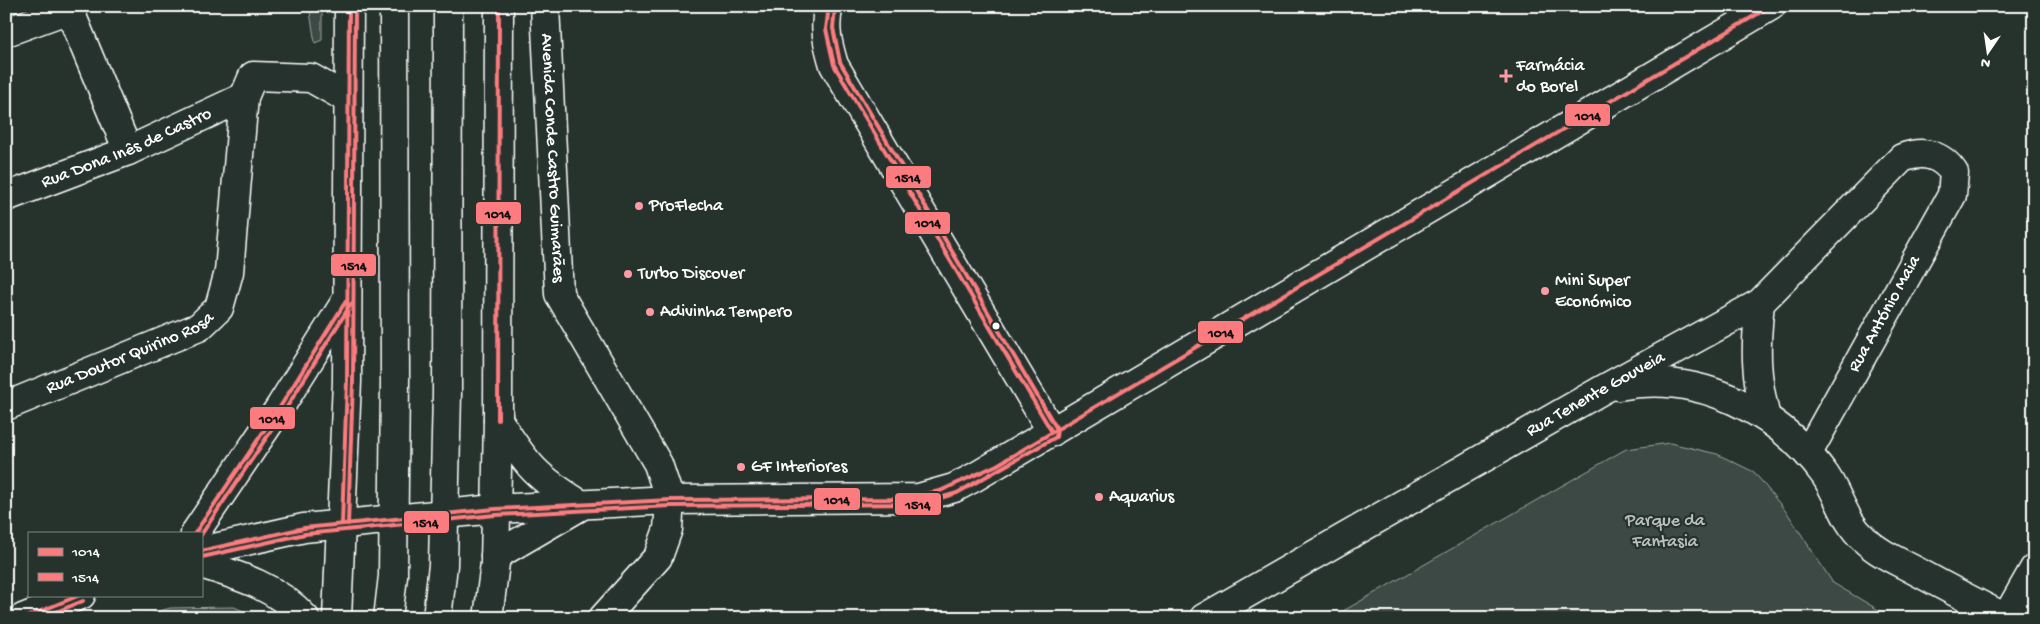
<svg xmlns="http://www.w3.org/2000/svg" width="2040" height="624" viewBox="0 0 2040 624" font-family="'Gochi Hand',sans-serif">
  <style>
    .green { fill: #3e4944; stroke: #9ea4a2 }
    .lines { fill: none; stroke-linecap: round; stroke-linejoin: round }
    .street-casing { stroke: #fff; stroke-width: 31 }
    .secondary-casing { stroke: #fff; stroke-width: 31 }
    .street { stroke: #26332d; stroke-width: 28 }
    .secondary { stroke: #26332d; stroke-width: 28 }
    .bus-1-casing { stroke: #26332d; stroke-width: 8 }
    .bus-2-casing { stroke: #26332d; stroke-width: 8 }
    .bus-1 { stroke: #fc7b7f; stroke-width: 4 }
    .bus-2 { stroke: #fc7b7f; stroke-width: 4 }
    .poi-dot { fill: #ff9aa2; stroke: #26332d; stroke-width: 2 }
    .bus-dot { fill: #fff; stroke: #26332d; stroke-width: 2 }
    .labels { text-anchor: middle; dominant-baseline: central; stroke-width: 4.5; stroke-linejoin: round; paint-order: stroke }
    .poi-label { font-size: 18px; fill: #fff; stroke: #26332d; text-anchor: start }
    .street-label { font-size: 18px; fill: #fff; stroke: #26332d }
    .park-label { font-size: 18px; fill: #bbbfbe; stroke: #26332d }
    .line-badge { stroke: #26332d; stroke-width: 2 }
    .pale-badge-label { font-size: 14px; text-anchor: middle; font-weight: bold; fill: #111 }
  </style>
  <rect width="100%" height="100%" fill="#26332d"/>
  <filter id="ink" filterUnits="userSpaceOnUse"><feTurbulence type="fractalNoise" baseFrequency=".02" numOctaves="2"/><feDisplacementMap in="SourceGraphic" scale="10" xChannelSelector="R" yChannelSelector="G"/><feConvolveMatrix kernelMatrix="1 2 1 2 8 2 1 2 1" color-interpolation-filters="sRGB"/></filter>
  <g filter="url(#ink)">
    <g class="green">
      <polygon points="309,6 322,6 322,40 315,43"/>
      <polygon points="1670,443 1717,454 1754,472 1788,514 1833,583 1892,618 1331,618 1626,449"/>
      <polygon points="234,607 260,618 137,618 170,608"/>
    </g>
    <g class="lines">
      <g class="street-casing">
        <g id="street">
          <path id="s1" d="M 545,6 L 559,294 L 658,464 L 670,500 L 668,529 L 658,557 L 603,618"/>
          <path d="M 829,6 C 823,27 828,45 834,65 L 1052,432"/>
          <polyline points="6,32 69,9 128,151"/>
          <path id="s2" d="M 6,197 L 128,151 L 244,97"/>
          <path d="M 1760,303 C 1755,348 1755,374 1766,418"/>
          <path d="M 1618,386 C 1698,370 1779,411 1825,475 C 1840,497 1844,521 1864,539 C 1879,554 1900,562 1918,572 C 1947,588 1976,603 2006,618"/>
          <path id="s3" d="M 6,406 L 199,327 L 219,308 L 229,272 L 244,97 L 253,76 L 311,78 L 348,99"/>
          <path d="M 498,420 C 526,465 537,478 582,505"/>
          <polyline points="495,509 670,500 919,498 954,488 975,477 1771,6"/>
          <polyline points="495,556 579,507"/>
          <path id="s4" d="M 1204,618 L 1602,390 L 1760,303 L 1902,158 C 1923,150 1941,154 1954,173 L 1952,195 L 1808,453"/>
          <polyline points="2006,618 2034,569"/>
        </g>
      </g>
      <g class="secondary-casing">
        <g id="secondary">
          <polyline points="195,533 280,407 346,301"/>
          <polyline points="201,551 304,528 495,509"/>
          <path d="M 201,564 C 240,576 277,587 305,618"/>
          <polyline points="23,618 81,595"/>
          <polyline points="337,618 347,381 349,6"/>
          <polyline points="388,618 393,576 395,380 394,6"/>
          <polyline points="437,618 443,565 447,393 448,6"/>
          <polyline points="488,618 495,563 498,420 499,6"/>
        </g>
      </g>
      <use href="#street" class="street"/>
      <use href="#secondary" class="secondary"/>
      <g class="bus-1-casing">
        <g id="bus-1">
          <polyline points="829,6 826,29 834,65 1052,432"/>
          <polyline points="498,420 499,6"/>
          <polyline points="342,524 347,381 349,6"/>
          <polyline points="195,533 280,407 346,301"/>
          <polyline points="201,551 304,528 495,509 670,500 899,499 940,491 997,465 1771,6"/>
          <polyline points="24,618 80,595"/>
        </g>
      </g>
      <g class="bus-2-casing">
        <g id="bus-2">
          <polyline points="348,524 353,381 355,6"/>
          <polyline points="201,535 285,410 351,304"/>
          <polyline points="202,557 305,534 495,515 670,506 920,504 957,493 1056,437 1057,429 840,62 833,28 835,7"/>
          <polyline points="41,618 83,601"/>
        </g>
      </g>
      <use href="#bus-1" class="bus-1"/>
      <use href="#bus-2" class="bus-2"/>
    </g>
  </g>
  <g class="poi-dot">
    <path d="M1503.5 68.5h5v5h5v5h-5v5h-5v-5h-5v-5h5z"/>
    <circle cx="639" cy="206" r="5"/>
    <circle cx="628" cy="274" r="5"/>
    <circle cx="1545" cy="291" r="5"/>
    <circle cx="650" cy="312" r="5"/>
    <circle cx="741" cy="467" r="5"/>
    <circle cx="1099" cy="497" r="5"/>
  </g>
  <circle class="bus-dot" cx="996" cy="326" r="4.5"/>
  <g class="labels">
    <g class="poi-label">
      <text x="1516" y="66">Farmácia<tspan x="1516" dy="21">do Borel</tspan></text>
      <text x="649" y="206">ProFlecha</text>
      <text x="638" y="274">Turbo Discover</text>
      <text x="1555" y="281">Mini Super<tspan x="1555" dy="21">Económico</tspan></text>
      <text x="660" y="312">Adivinha Tempero</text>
      <text x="751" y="467">GF Interiores</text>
      <text x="1109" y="497">Aquarius</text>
    </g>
    <g class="street-label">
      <text stroke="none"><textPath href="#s2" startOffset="130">Rua Dona Inês de Castro</textPath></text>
      <text stroke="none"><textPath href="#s1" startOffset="152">Avenida Conde Castro Guimarães</textPath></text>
      <text transform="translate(1885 314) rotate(-61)">Rua António Maia</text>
      <text stroke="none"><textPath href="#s3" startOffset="135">Rua Doutor Quirino Rosa</textPath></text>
      <text stroke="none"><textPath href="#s4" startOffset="451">Rua Tenente Gouveia</textPath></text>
    </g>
    <g class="park-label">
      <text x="1665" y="521">Parque da<tspan x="1665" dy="21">Fantasia</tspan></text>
    </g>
  </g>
  <g class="line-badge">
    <rect x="1564" y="103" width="47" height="24" rx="5" fill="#fc7b7f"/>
    <rect x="885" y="165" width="47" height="24" rx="5" fill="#fc7b7f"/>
    <rect x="475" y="201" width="47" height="24" rx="5" fill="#fc7b7f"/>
    <rect x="904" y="211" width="47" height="24" rx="5" fill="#fc7b7f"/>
    <rect x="330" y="253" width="47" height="24" rx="5" fill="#fc7b7f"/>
    <rect x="1197" y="320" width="47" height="24" rx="5" fill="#fc7b7f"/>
    <rect x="249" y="406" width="47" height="24" rx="5" fill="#fc7b7f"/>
    <rect x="813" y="487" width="48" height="24" rx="5" fill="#fc7b7f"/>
    <rect x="894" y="492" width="48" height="24" rx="5" fill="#fc7b7f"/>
    <rect x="403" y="510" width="47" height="24" rx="5" fill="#fc7b7f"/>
  </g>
  <g class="pale-badge-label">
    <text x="1588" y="120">1014</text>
    <text x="908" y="182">1514</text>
    <text x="498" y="218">1014</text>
    <text x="928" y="227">1014</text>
    <text x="354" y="270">1514</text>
    <text x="1221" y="337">1014</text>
    <text x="272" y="423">1014</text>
    <text x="837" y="504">1014</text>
    <text x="918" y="509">1514</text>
    <text x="426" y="527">1514</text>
  </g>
  <rect width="2040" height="624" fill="none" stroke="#26332d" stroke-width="25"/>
  <rect x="12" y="12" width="2015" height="599" fill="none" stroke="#fff" stroke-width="2" filter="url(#ink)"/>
  <rect x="28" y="532" width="175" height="65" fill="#26332d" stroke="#7d8581"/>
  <rect x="38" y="548" width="25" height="8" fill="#fc7b7f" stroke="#7d8581"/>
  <text x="72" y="556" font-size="15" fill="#ffffff">1014</text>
  <rect x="38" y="573" width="25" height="8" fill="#fc7b7f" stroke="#7d8581"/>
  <text x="72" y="582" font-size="15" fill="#ffffff">1514</text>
  <g transform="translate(1988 52) rotate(193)" stroke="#26332d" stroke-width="4" paint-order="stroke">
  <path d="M0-4L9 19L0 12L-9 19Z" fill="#ffffff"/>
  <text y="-8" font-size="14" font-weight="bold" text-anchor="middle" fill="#ffffff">N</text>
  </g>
</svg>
